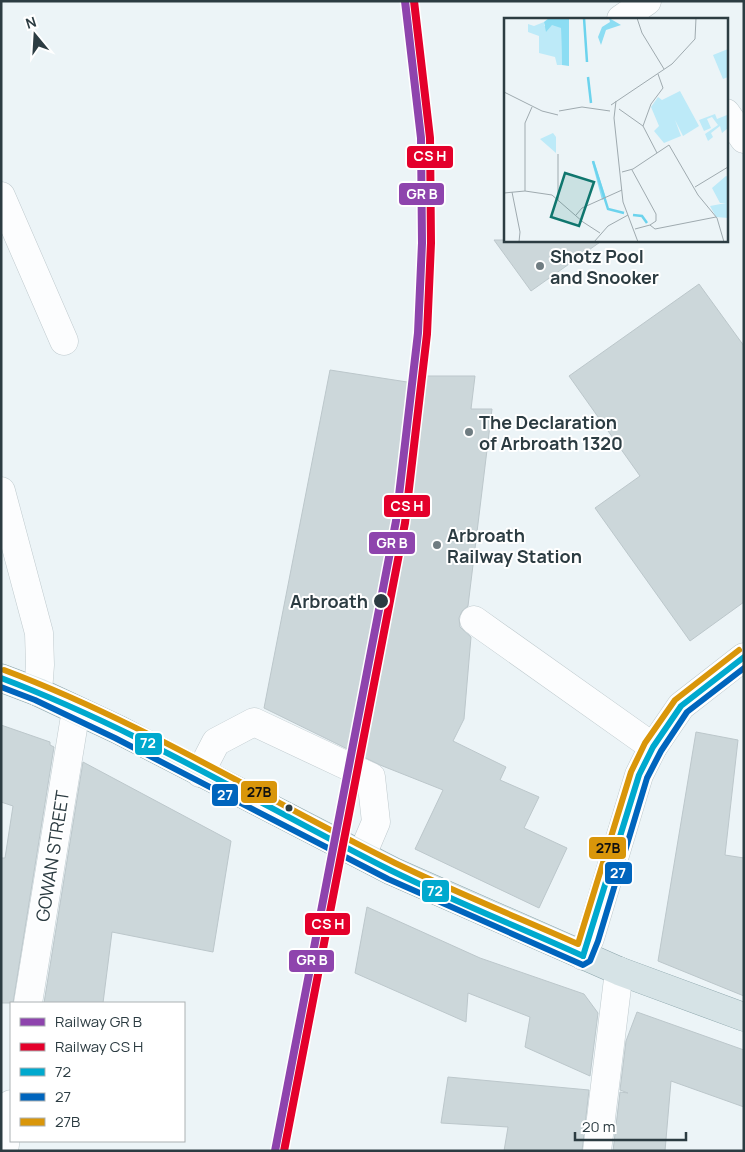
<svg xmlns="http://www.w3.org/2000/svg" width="745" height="1152" viewBox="0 0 745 1152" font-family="Manrope,sans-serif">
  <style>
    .building { fill: #ccd7da; stroke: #bcc7cb }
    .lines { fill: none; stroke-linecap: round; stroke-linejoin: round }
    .minor-casing { stroke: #bfcace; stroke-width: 29 }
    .major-casing { stroke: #8ca5ab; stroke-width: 29 }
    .minor { stroke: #fcfdfe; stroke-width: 28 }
    .major { stroke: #d6e3e6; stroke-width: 28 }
    .bus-1-casing { stroke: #fff; stroke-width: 10 }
    .bus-2-casing { stroke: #fff; stroke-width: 10 }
    .bus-3-casing { stroke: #fff; stroke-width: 10 }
    .bus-1 { stroke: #00a9ce; stroke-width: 6 }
    .bus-2 { stroke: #0065bd; stroke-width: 6 }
    .bus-3 { stroke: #d9960a; stroke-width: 6 }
    .rail-1-casing { stroke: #fff; stroke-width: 11 }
    .rail-2-casing { stroke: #fff; stroke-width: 11 }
    .rail-1 { stroke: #8e44ad; stroke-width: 8 }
    .rail-2 { stroke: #e4002b; stroke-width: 8 }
    .poi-dot { fill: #6f7c81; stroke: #fff; stroke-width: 2 }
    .stop-dot { fill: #2c3c42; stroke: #fff; stroke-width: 2 }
    .labels { text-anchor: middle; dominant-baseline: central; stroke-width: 4; stroke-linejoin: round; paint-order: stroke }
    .poi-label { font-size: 18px; font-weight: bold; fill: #2c3c42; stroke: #fff; text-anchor: start }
    .stop-label { font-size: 18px; font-weight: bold; fill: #2c3c42; stroke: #fff; text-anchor: end }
    .street-label { font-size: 18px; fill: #2c3c42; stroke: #fff }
    .inset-river { fill: none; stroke: #6cd3ed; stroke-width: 2.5 }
    .inset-road { fill: none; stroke: #9faaaf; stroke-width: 1 }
    .view { fill: #0f766e; fill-opacity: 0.15; stroke: #0f766e; stroke-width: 2.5 }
    .inset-edge { fill: none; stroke: #2c3c42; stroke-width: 2.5 }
    .line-badge { stroke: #fff; stroke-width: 2 }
    .badge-label { font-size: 14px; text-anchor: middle; font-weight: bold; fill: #fff }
    .pale-badge-label { font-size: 14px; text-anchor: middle; font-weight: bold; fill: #111 }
  </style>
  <rect width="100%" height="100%" fill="#ecf4f7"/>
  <g class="building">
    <polygon points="494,240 603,240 531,291"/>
    <polygon points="699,284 744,346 744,602 690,641 595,508 640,476 569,376"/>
    <polygon points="330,370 420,384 421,376 475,376 471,409 492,409 468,606 462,611 459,618 460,627 471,637 464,719 453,741 506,767 500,780 539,797 524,828 567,848 539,908 415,849 443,790 380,765 264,708"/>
    <polygon points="1,725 50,742 50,745 54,747 13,1003 1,1003 1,858 5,858 13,806 1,802"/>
    <polygon points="696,732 738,740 725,855 744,858 744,996 658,961"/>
    <polygon points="83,762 231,841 213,952 112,932 103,1003 44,1003"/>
    <polygon points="367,907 480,958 584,994 598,1013 590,1076 525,1047 530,1017 468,993 466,1022 355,973"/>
    <polygon points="637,1012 744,1050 744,1107 671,1081 665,1151 613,1151 620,1092 628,1093 620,1090 626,1041"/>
    <polygon points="448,1077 589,1090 582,1151 504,1151 508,1127 441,1123"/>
  </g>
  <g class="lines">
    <g class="minor-casing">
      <g id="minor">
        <polyline points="621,19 647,1"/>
        <polyline points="726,113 744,139"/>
        <polyline points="1,196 64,341"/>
        <polyline points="1,491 39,633 40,665 38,692"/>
        <polyline points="474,620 653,747"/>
        <polyline points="200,773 216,742 254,722 371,777 376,822 362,855"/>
        <polyline points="583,956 590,938 639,775 653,747 681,706 744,657"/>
        <polyline points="28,1003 76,710"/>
        <polyline points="4,1151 11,1104"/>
        <polyline points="597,1151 619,971"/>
      </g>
    </g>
    <g class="major-casing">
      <polyline id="major" points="1,678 38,692 119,730 392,871 619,971 744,1017"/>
    </g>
    <use href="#minor" class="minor"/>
    <use href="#major" class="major"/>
    <g class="bus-1-casing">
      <g id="bus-1">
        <path d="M 1,678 C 136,729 261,805 390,870 C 453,901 519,927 583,956"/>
        <polyline points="583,956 639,775 653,747 681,706 744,657"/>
      </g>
    </g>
    <g class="bus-2-casing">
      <polyline id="bus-2" points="1,687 35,700 115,738 388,879 583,965 590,961 598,941 647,778 661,751 687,712 744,668"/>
    </g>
    <g class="bus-3-casing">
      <path id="bus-3" d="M 4,670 C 140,721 265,799 395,863 C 455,892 517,917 578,944 L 631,772 L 645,743 L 675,700 L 739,650"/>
    </g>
    <use href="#bus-1" class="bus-1"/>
    <use href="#bus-2" class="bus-2"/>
    <use href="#bus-3" class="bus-3"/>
    <g class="rail-1-casing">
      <polyline id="rail-1" points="275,1151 396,521 418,333 422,243 421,138 405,1"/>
    </g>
    <g class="rail-2-casing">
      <polyline id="rail-2" points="284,1151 405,523 427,334 431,243 430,138 414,1"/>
    </g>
    <use href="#rail-1" class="rail-1"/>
    <use href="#rail-2" class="rail-2"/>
  </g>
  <g class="poi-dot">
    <circle cx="540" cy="266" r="5"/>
    <circle cx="469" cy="432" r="5"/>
    <circle cx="437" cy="545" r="5"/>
  </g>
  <g class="stop-dot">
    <circle cx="381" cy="601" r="8"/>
    <circle cx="289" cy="808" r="4.5"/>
  </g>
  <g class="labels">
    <g class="poi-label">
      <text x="550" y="256">Shotz Pool<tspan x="550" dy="21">and Snooker</tspan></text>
      <text x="479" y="422">The Declaration<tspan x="479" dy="21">of Arbroath 1320</tspan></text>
      <text x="447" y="535">Arbroath<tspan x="447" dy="21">Railway Station</tspan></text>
    </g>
    <g class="stop-label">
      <text x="368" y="601">Arbroath</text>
    </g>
    <g class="street-label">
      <text transform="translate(52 856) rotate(-81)">GOWAN STREET</text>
    </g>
  </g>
  <g transform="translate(504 18)">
    <rect width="224" height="224" fill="#ecf4f7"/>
    <path d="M 40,4 L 40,8 L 54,6 L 57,10 L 58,47 L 53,47 L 51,39 L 35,35 L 35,18 L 24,14 L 24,6 L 30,8 ZM 224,31 L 224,59 L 219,61 L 209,37 ZM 176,73 L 195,108 L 179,118 L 171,102 L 177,118 L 160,125 L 150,113 L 155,108 L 147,89 L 154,79 L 158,82 ZM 211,96 L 213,101 L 223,97 L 224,110 L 218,115 L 216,108 L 207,115 L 209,119 L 204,123 L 201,116 L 214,107 L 208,99 L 203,101 L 207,110 L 200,113 L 195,102 ZM 49,115 L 52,119 L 52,135 L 36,121 ZM 222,158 L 224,159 L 224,200 L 212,199 L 206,188 L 222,185 L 216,185 L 208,170 Z" fill="#bdeaf8"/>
    <path d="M 45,0 L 65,0 L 65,48 L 58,47 L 57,10 L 48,7 L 42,14 L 40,4 ZM 105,0 L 117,7 L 102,12 L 97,27 L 94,19 L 98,9 L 106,4 ZM 90,143 L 102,180 L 98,182 L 88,144 Z" fill="#8cddf3"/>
    <path class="inset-river" d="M 80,0 L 83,44M 84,59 L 87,85M 89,143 L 104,191 L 120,195M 129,197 L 138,198 L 143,205"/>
    <path class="inset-road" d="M 133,0 L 138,15 L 160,51M 0,74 L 38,93 L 54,97M 112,83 L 110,100 L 119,184 L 134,224M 107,87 L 168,46 L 191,21 L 192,0M 115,91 L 139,108M 55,93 L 78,89 L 106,93M 139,108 L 147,86 L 159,70 L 154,56M 139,108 L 153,135M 128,152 L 152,196 L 152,203 L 146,207M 118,154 L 129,151 L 165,127 L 194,177 L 213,200 L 220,224M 191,169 L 224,149M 21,173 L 21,105 L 28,89M 8,174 L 16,214 L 15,224M 0,175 L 21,173 L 48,177 L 79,204 L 96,215M 54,182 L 54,136M 72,197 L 78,190 L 118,172M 131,211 L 146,207 L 151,211 L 212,199M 90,224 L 104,208 L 124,197"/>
    <path class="view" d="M 61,155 L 90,164 L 75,208 L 47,199 Z"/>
    <rect width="224" height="224" class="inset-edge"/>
  </g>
  <g class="line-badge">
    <rect x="406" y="145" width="48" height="24" rx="5" fill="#e4002b"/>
    <rect x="398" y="182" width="47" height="24" rx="5" fill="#8e44ad"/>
    <rect x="383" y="494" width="48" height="24" rx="5" fill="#e4002b"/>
    <rect x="368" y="531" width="48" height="24" rx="5" fill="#8e44ad"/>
    <rect x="134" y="732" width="29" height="24" rx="5" fill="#00a9ce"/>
    <rect x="240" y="780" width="38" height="24" rx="5" fill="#d9960a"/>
    <rect x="211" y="783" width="28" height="24" rx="5" fill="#0065bd"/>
    <rect x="588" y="836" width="39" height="24" rx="5" fill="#d9960a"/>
    <rect x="604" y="861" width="29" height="24" rx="5" fill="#0065bd"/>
    <rect x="421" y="879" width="29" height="24" rx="5" fill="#00a9ce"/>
    <rect x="304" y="912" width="47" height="24" rx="5" fill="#e4002b"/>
    <rect x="288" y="949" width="47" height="24" rx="5" fill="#8e44ad"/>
  </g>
  <g class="badge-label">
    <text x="430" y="161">CS H</text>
    <text x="422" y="199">GR B</text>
    <text x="407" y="511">CS H</text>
    <text x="392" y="548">GR B</text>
    <text x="148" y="748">72</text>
    <text x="225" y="800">27</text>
    <text x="618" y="878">27</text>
    <text x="435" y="896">72</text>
    <text x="328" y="929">CS H</text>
    <text x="312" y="965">GR B</text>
  </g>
  <g class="pale-badge-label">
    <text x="259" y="797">27B</text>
    <text x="608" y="853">27B</text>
  </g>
  <rect width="745" height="1152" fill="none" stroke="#2c3c42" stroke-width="5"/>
  <rect x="10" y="1002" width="175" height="140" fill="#ffffff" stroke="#abb1b3"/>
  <rect x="20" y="1018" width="25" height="8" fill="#8e44ad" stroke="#abb1b3"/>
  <text x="55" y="1027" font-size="15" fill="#2c3c42">Railway GR B</text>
  <rect x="20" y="1043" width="25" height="8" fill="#e4002b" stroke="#abb1b3"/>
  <text x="55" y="1052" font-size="15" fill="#2c3c42">Railway CS H</text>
  <rect x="20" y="1068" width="25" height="8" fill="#00a9ce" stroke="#abb1b3"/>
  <text x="55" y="1077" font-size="15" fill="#2c3c42">72</text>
  <rect x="20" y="1093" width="25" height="8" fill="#0065bd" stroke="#abb1b3"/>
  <text x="55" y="1102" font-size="15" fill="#2c3c42">27</text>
  <rect x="20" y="1118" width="25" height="8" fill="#d9960a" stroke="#abb1b3"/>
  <text x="55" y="1127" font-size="15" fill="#2c3c42">27B</text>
  <g transform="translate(35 35) rotate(342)" stroke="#ffffff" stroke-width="4" paint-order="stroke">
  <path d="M0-4L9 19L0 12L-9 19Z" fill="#2c3c42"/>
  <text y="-8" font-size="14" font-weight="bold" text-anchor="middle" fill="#2c3c42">N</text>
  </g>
  <path d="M575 1132v8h111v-8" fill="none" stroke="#2c3c42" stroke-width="2.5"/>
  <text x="582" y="1132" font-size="15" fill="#2c3c42" stroke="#ffffff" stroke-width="4" paint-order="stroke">20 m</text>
</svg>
